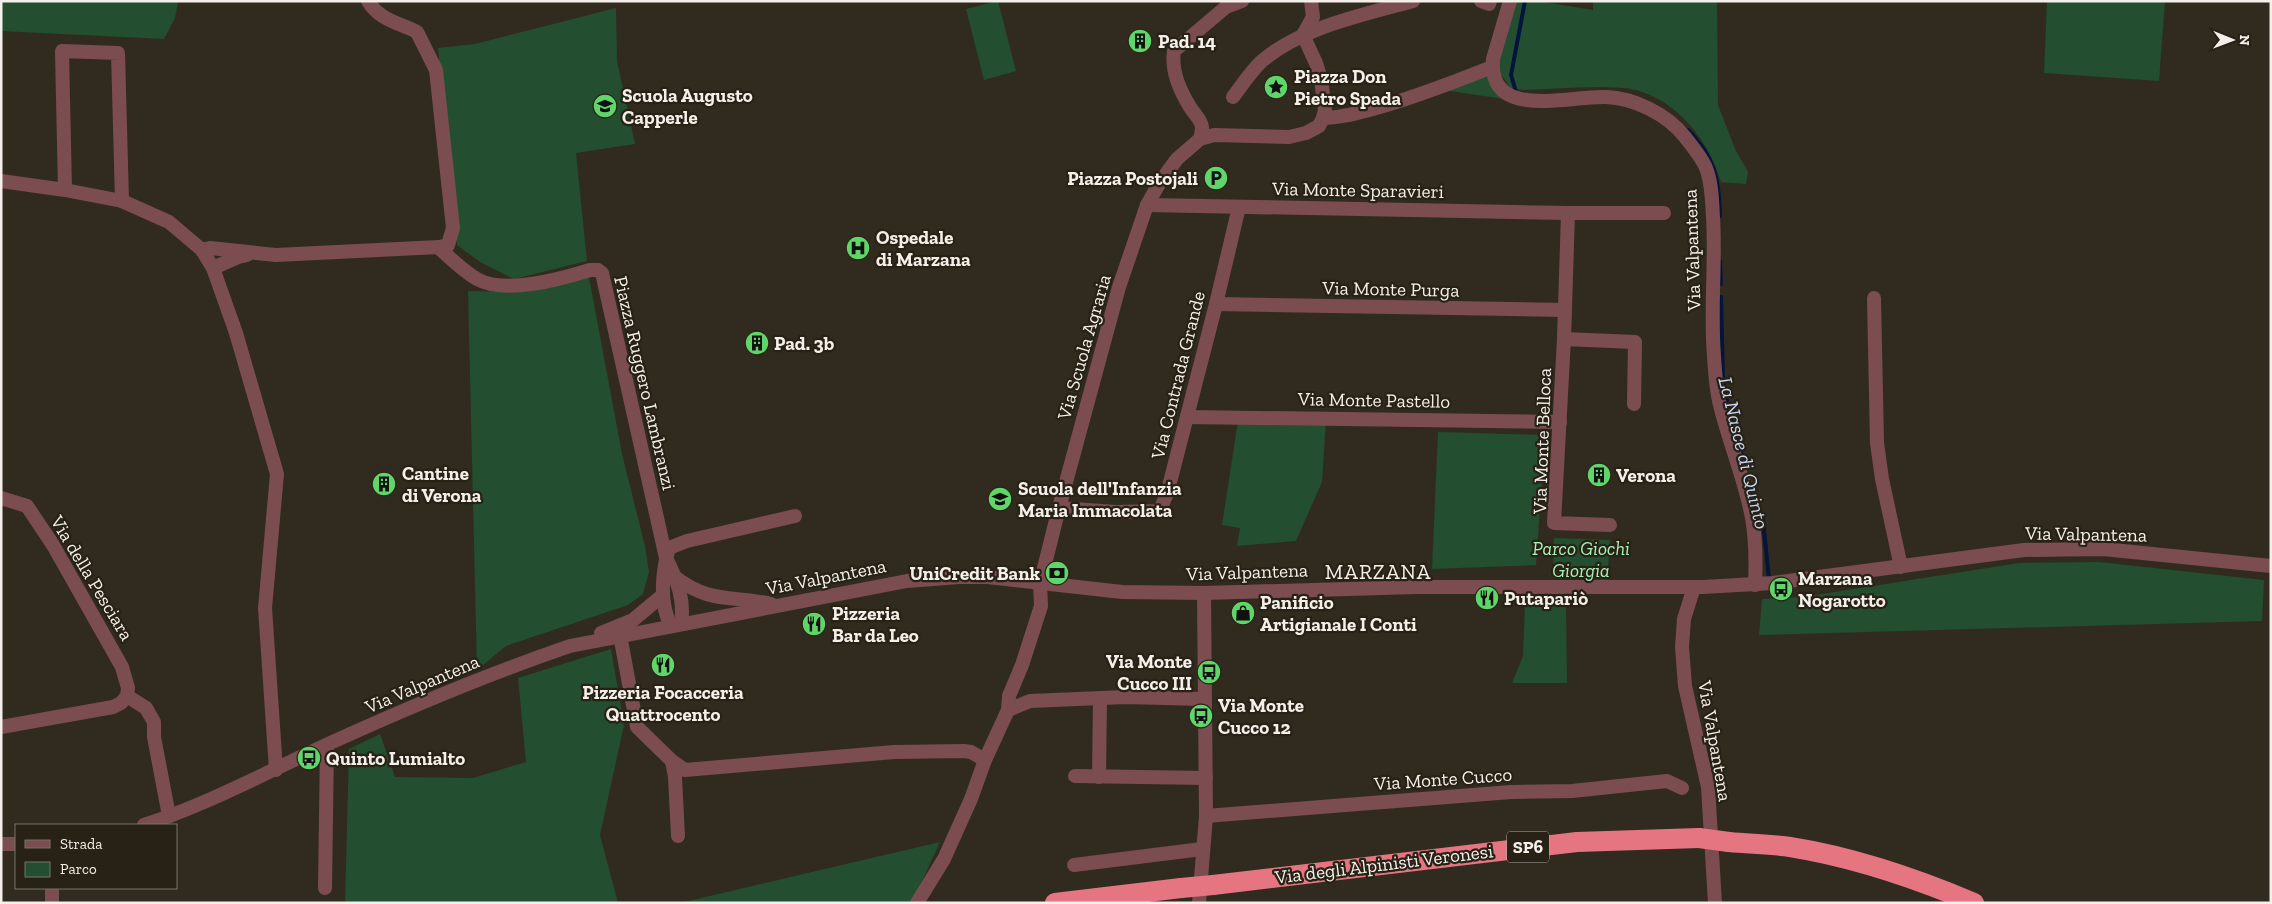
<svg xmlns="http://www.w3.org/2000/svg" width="2272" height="904" viewBox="0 0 2272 904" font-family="'Zilla Slab',serif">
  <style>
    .green { fill: #234e2f }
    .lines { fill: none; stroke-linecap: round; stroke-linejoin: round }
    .stream { stroke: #03153d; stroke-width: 4 }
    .minor { stroke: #7b4d51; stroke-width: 14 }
    .highway { stroke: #e67582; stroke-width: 20 }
    .highway-bridge { stroke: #e67582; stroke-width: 20 }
    .labels { text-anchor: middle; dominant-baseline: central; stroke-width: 4.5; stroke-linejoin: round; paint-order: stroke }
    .shield { fill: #272116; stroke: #b6b2aa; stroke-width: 1 }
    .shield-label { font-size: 18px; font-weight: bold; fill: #f4f0e9 }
    .poi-label { font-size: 19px; font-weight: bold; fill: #f4f0e9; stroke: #272116; text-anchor: start }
    .street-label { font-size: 19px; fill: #f4f0e9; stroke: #272116 }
    .park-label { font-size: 19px; font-style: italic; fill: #a7f3b8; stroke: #272116 }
    .water-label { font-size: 20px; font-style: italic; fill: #c6d6f3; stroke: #272116 }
    .quarter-label { font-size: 21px; letter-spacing: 1px; fill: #f4f0e9; stroke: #272116 }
  </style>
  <rect width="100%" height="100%" fill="#312b1f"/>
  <g class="green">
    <polygon points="1,1 180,1 178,2 175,18 164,39 1,31"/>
    <polygon points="998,1 1016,71 984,80 966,9"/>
    <path d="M 1516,1 L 1538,1 L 1593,10 L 1593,1 L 1717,1 L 1718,105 L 1735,149 L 1748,172 L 1746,184 L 1721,182 C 1709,139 1672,93 1624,88 C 1591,85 1557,89 1524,90 L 1511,88 L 1495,67 Z"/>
    <polygon points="2047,1 2165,1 2159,81 2044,73"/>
    <polygon points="616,8 617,61 635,144 576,153 587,261 514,279 480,262 457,245 438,48 475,44"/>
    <polygon points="1489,71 1504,99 1443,90"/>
    <polygon points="589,277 622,454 645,546 649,572 643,594 628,605 506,646 477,670 468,291 517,292"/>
    <polygon points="1326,420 1322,482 1296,541 1237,546 1240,528 1222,525 1238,421"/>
    <polygon points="1438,432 1545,435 1536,565 1432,569"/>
    <polygon points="1554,538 1610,540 1607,580 1553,578"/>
    <polygon points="2099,562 2264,580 2262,621 1759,635 1762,599 1803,597 2019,563"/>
    <polygon points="1525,604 1566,604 1567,683 1512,683 1523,656"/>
    <polygon points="611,649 624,725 600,835 618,903 345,903 349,749 380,734 395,777 473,778 526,762 518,678"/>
    <polygon points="940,842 912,903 680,903"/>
  </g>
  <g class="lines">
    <g class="stream">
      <polyline points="1516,92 1511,75 1525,1"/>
      <path d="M 1688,130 C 1715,157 1719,179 1720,216"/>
      <polyline points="1720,261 1721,284"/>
      <polyline points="1721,297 1723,379 1729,411 1744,462"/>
      <polyline points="1752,491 1763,520 1769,579"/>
    </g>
    <g class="minor">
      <polyline points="1481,1 1489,4 1490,1"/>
      <path d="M 1510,1 L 1493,59 C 1488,122 1571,95 1606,97 C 1634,98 1667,114 1685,137 C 1692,146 1702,158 1706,168 C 1712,183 1712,201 1713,217 C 1716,263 1710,310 1714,356 C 1715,372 1716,390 1720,405 C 1729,443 1745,479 1752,518 C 1756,540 1756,562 1755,585"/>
      <polyline points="1303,35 1313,17 1311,1"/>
      <path d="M 1233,97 C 1242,85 1251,71 1262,61 C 1302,27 1363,15 1413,1"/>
      <path d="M 1323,118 C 1339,118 1354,114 1369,110 C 1411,99 1452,83 1492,67"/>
      <path d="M 1200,139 C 1201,135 1202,131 1202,127 C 1201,119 1194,114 1190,107 C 1180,91 1171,70 1174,51 L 1226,7 L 1242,1"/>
      <polyline points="1,181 65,190 62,51 118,53 122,201 169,222 202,250 213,268 236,333 277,474 265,608 276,770"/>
      <polyline points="65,190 122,201"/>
      <polyline points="1147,205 1568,213"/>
      <path d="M 438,247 C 450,258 463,271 477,279 C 505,295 561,279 590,270 L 598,270 L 602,273 L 666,558 C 677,580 685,599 681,624"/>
      <path d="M 202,250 L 210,248 L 276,255 L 439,247 L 448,245 L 453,228 L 436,70 L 417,32 C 399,23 379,20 368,1"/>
      <polyline points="213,268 238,257 247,255"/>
      <polyline points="1874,298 1877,443 1882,479 1901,567"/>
      <polyline points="1216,304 1565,310"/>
      <polyline points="1564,339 1635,342 1634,404"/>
      <polyline points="1187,417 1560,422"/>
      <polyline points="1,498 27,506 53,545 122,667 128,688 127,696"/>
      <polyline points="1059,508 1116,512 1160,511 1168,490 1216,304 1239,207"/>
      <polyline points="1610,525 1554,523 1564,339 1568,213 1664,213"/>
      <path d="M 675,577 C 710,604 732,595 771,604"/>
      <polyline points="1694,587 1684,619 1682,647 1685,686 1708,787 1715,903"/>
      <path d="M 671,626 C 659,603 662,572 669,548 L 687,541 L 795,516"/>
      <polyline points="601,633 633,620 663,595"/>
      <polyline points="620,635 637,727 672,761 685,770 894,752 964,751 971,752 985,760"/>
      <polyline points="127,696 146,708 154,722 154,737 169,816"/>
      <polyline points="1008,710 1030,701 1125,697 1204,699"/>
      <polyline points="1,727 113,707 121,703 127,696"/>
      <polyline points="672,761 675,777 678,836"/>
      <polyline points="1075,776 1206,778"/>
      <polyline points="1099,777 1100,698"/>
      <polyline points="1206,816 1511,792 1572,791 1667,781 1682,788"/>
      <path d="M 144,825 C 208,804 267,772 328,744 C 407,708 488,674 570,646 L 907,581 L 959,577 L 988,577 L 1122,592 L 1204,593 L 1417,587 L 1703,587 L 1773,583 L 2024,550 L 2103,549 L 2271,566"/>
      <polyline points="1,844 16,844"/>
      <polyline points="1074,865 1202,849"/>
      <polyline points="325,888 327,745"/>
      <polyline points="52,903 52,888"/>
      <polyline points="917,903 944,859 971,799 985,760 1008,710 1009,696 1022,665 1041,606 1040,584 1059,508 1119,287 1147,205 1160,182 1177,159 1200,139 1214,135 1289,137 1306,133 1319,126 1323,118 1325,110 1321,79 1316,63 1303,35"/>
      <polyline points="1199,903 1206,816 1204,593"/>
    </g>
    <g class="highway">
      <path d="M 1729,842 C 1749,844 1770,844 1790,847 C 1853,857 1915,878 1974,903"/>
      <polyline points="1213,885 1577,842 1699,838"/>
      <polyline points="1055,903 1181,888"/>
    </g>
    <g class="highway-bridge">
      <polyline points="1699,838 1729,842"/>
      <polyline points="1181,888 1213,885"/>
    </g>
  </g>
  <defs>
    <g id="building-disc" transform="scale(1.25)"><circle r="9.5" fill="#60d56a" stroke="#272116"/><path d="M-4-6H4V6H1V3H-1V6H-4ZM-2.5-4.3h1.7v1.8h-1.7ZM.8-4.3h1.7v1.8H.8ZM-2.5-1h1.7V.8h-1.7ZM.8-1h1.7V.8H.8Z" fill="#111"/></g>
    <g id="sight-disc" transform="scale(1.25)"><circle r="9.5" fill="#60d56a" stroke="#272116"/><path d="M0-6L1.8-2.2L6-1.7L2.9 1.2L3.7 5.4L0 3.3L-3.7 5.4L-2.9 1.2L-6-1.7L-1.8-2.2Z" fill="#111"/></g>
    <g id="school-disc" transform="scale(1.25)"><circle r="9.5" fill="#60d56a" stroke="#272116"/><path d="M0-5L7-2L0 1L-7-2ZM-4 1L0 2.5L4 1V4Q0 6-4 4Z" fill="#111"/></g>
    <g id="parking-disc" transform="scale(1.25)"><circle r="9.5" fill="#60d56a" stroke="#272116"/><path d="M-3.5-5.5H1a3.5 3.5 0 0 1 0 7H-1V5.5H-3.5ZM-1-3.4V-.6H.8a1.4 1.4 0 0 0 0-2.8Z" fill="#111"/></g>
    <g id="hospital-disc" transform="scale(1.25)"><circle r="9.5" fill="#60d56a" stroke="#272116"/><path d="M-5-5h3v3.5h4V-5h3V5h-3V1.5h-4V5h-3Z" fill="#111"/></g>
    <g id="bank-disc" transform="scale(1.25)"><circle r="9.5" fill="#60d56a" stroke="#272116"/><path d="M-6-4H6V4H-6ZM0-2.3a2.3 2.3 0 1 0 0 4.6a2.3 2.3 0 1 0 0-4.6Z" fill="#111"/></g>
    <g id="bus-disc" transform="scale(1.25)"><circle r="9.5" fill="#60d56a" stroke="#272116"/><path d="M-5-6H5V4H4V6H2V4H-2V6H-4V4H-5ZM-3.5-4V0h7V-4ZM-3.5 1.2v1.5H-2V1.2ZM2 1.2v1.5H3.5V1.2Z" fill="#111"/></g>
    <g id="restaurant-disc" transform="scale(1.25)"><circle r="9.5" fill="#60d56a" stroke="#272116"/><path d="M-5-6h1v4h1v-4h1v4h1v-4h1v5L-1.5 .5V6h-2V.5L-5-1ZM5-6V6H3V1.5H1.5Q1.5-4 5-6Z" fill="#111"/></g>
    <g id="shop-disc" transform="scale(1.25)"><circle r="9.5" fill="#60d56a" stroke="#272116"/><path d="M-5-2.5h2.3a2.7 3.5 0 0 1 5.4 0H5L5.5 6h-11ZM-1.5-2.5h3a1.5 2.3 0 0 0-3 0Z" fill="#111"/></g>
  </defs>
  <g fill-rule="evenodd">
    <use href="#building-disc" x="1140" y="41"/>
    <use href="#sight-disc" x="1276" y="87"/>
    <use href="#school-disc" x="605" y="106"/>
    <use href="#parking-disc" x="1216" y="178"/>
    <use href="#hospital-disc" x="858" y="248"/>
    <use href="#building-disc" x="757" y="343"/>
    <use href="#building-disc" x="1599" y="475"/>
    <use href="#building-disc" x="384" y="484"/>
    <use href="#school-disc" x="1000" y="499"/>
    <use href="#bank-disc" x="1057" y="573"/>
    <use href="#bus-disc" x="1781" y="589"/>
    <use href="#restaurant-disc" x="1487" y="598"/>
    <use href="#shop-disc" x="1243" y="613"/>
    <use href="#restaurant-disc" x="814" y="624"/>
    <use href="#restaurant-disc" x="663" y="665"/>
    <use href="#bus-disc" x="1209" y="672"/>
    <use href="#bus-disc" x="1201" y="716"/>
    <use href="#bus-disc" x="309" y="758"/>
  </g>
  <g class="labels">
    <rect class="shield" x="1507" y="831.5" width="42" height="31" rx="4"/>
    <g class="shield-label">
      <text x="1528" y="847">SP6</text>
    </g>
    <g class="poi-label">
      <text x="1158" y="41">Pad. 14</text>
      <text x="1294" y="76">Piazza Don<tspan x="1294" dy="22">Pietro Spada</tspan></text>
      <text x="622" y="95">Scuola Augusto<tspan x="622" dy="22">Capperle</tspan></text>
      <text x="1198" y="178" text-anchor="end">Piazza Postojali</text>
      <text x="876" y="237">Ospedale<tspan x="876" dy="22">di Marzana</tspan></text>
      <text x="774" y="343">Pad. 3b</text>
      <text x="402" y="473">Cantine<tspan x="402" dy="22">di Verona</tspan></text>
      <text x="1616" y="475">Verona</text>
      <text x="1018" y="488">Scuola dell'Infanzia<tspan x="1018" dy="22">Maria Immacolata</tspan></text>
      <text x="1040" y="573" text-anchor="end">UniCredit Bank</text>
      <text x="1798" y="578">Marzana<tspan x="1798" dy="22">Nogarotto</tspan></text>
      <text x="1504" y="598">Putapariò</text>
      <text x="1260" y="602">Panificio<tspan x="1260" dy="22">Artigianale I Conti</tspan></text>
      <text x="832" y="613">Pizzeria<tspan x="832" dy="22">Bar da Leo</tspan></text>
      <text x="1192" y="661" text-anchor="end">Via Monte<tspan x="1192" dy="22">Cucco III</tspan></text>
      <text x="663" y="692" text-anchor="middle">Pizzeria Focacceria<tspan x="663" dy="22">Quattrocento</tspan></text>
      <text x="1218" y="705">Via Monte<tspan x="1218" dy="22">Cucco 12</tspan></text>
      <text x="326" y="758">Quinto Lumialto</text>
    </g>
    <g class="street-label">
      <text transform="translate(1358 190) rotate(1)">Via Monte Sparavieri</text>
      <text transform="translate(1692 250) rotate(-92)">Via Valpantena</text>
      <text transform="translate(1391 289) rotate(1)">Via Monte Purga</text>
      <text transform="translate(1084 347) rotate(-74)">Via Scuola Agraria</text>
      <text transform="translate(1178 375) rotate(-76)">Via Contrada Grande</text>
      <text transform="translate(645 383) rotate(77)">Piazza Ruggero Lambranzi</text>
      <text transform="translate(1374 400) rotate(1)">Via Monte Pastello</text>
      <text transform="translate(1542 441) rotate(-88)">Via Monte Belloca</text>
      <text transform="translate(2086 534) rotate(1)">Via Valpantena</text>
      <text transform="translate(1247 572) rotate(-2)">Via Valpantena</text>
      <text transform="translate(826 577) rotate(-11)">Via Valpantena</text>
      <text transform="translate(92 578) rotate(59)">Via della Pesciara</text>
      <text transform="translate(422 684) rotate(-23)">Via Valpantena</text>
      <text transform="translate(1715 741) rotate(80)">Via Valpantena</text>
      <text transform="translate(1443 779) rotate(-4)">Via Monte Cucco</text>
      <text transform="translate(1384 864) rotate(-7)">Via degli Alpinisti Veronesi</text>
    </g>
    <g class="park-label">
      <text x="1581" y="548">Parco Giochi<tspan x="1581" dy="22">Giorgia</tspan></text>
    </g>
    <g class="water-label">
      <text transform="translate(1744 453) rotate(76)">La Nasce di Quinto</text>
    </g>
    <g class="quarter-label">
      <text x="1378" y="571">MARZANA</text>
    </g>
  </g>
  <rect width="2272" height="904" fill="none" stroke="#f4f0e9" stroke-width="5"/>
  <rect x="15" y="824" width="162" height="65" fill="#272116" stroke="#79746a"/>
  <rect x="25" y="840" width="25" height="8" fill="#7b4d51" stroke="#79746a"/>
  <text x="60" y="849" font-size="15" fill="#f4f0e9">Strada</text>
  <rect x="25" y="862" width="25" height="15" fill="#234e2f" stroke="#79746a"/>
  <text x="60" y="874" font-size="15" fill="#f4f0e9">Parco</text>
  <g transform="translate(2232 40) rotate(91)" stroke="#272116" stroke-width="4" paint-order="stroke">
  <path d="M0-4L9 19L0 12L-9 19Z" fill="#f4f0e9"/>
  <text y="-8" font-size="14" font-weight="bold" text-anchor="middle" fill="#f4f0e9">N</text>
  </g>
</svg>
